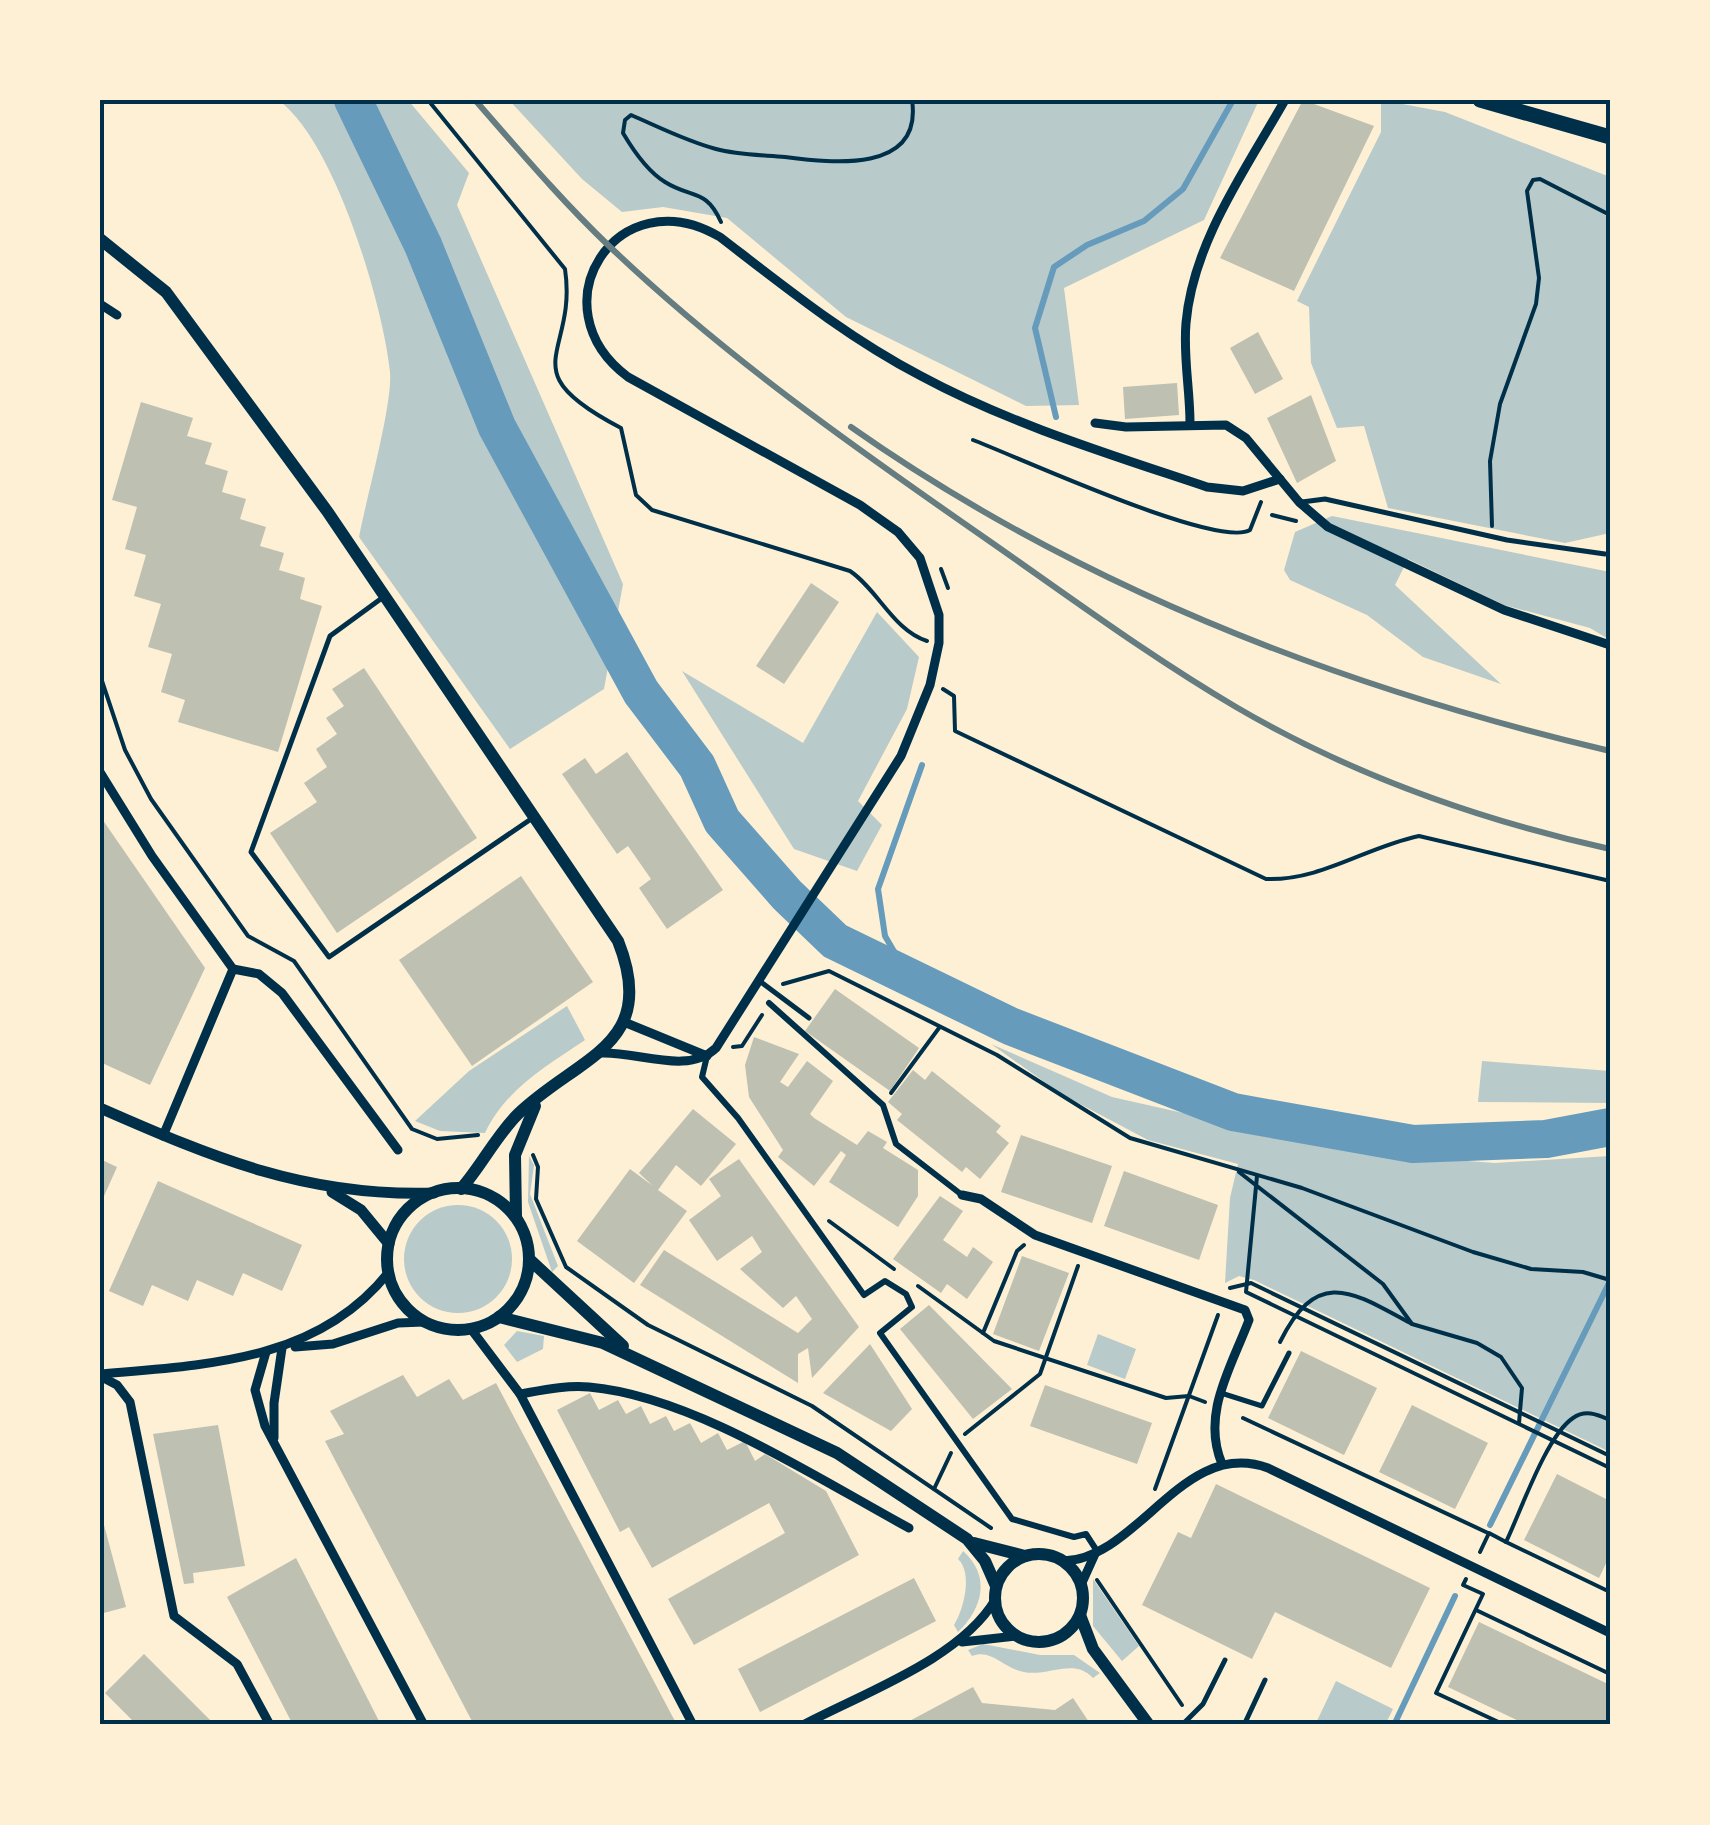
<svg xmlns="http://www.w3.org/2000/svg" width="1710" height="1825" viewBox="0 0 1710 1825" font-family="'Public Sans',sans-serif">
  <style>
    .green { fill: #b9caca }
    .lines { fill: none; stroke-linecap: round; stroke-linejoin: round }
    .stream { stroke: #669bbc; stroke-width: 6 }
    .river { stroke: #669bbc; stroke-width: 38 }
    .building { fill: #bec0b2 }
    .path { stroke: #003049; stroke-width: 4 }
    .service { stroke: #003049; stroke-width: 5 }
    .pedestrian { stroke: #003049; stroke-width: 6 }
    .minor { stroke: #003049; stroke-width: 9 }
    .tertiary { stroke: #003049; stroke-width: 11 }
    .secondary { stroke: #003049; stroke-width: 12 }
    .motorway { stroke: #003049; stroke-width: 15 }
    .rail { stroke: #657d81; stroke-width: 6 }
    .neatline { fill: none; stroke: #003049; stroke-width: 4 }
  </style>
  <rect width="100%" height="100%" fill="#fdf0d5"/>
  <g class="green">
    <path d="M 278,100 L 408,100 L 469,173 L 457,205 L 623,584 L 604,689 L 510,749 L 359,537 C 366,500 393,403 390,372 C 383,304 334,139 278,100 Z"/>
    <polygon points="509,100 1259,100 1204,220 1064,288 1079,405 1026,406 846,317 727,218 663,207 622,212 582,179"/>
    <polygon points="1381,100 1445,112 1610,177 1610,533 1565,543 1388,508 1364,426 1337,428 1311,363 1309,307 1297,301 1381,132"/>
    <polygon points="1332,516 1610,572 1610,640 1590,628 1504,605 1408,559 1395,585 1501,684 1423,657 1367,615 1290,580 1284,570 1295,532"/>
    <polygon points="877,612 919,657 907,709 858,801 882,825 857,871 794,849 682,671 803,743"/>
    <path d="M 567,1006 L 585,1040 C 545,1067 506,1089 485,1133 L 440,1131 L 415,1121 L 469,1071 Z"/>
    <polygon points="991,1044 1112,1097 1361,1153 1495,1163 1610,1156 1610,1452 1254,1280 1239,1276 1225,1283 1230,1198 1238,1164 1148,1140 1063,1095"/>
    <polygon points="1482,1061 1610,1071 1610,1103 1478,1102"/>
    <polygon points="529,1156 534,1165 530,1194 558,1266 552,1272 528,1202"/>
    <circle cx="458" cy="1259" r="54"/>
    <polygon points="517,1331 544,1336 543,1349 517,1362 504,1345"/>
    <polygon points="1098,1334 1136,1349 1125,1379 1087,1365"/>
    <path d="M 963,1551 C 991,1576 983,1608 958,1632 L 954,1625 C 964,1609 973,1573 958,1559 Z"/>
    <polygon points="1093,1579 1139,1646 1122,1661 1093,1626"/>
    <path d="M 983,1644 L 1040,1655 L 1074,1655 L 1100,1673 L 1093,1678 C 1074,1657 1048,1677 1024,1672 C 1004,1669 992,1648 972,1656 L 968,1650 Z"/>
    <polygon points="1336,1681 1393,1709 1385,1725 1315,1725"/>
  </g>
  <g class="lines">
    <g class="stream">
      <polyline points="1056,417 1035,328 1054,267 1087,245 1144,221 1183,189 1233,100"/>
      <polyline points="910,979 885,936 878,889 922,765"/>
      <polyline points="1490,1525 1610,1281"/>
      <polyline points="1394,1725 1455,1596"/>
    </g>
    <polyline class="river" points="353,100 423,245 497,427 641,692 697,766 722,821 787,895 835,941 1010,1026 1233,1112 1413,1144 1546,1139 1610,1127"/>
  </g>
  <g class="building">
    <polygon points="1303,100 1374,126 1294,291 1220,258"/>
    <polygon points="1258,332 1283,379 1255,394 1230,348"/>
    <polygon points="1177,383 1179,415 1125,419 1123,387"/>
    <polygon points="1311,395 1336,461 1297,483 1267,418"/>
    <polygon points="141,402 193,418 187,436 212,443 205,464 228,471 222,492 246,499 240,519 266,527 260,546 284,553 279,570 305,578 300,599 322,606 278,752 178,722 185,700 161,692 172,654 148,647 161,604 134,596 146,555 125,549 137,507 112,500"/>
    <polygon points="811,583 839,602 784,684 756,666"/>
    <polygon points="364,668 477,838 337,933 270,833 317,802 304,783 327,767 316,749 337,734 326,718 344,706 332,689"/>
    <polygon points="627,752 723,890 667,929 639,888 651,879 628,846 617,854 562,774 585,758 596,774"/>
    <polygon points="100,816 205,968 150,1085 100,1062"/>
    <polygon points="521,876 593,982 472,1066 399,960"/>
    <polygon points="835,989 919,1048 890,1091 805,1031"/>
    <polygon points="754,1037 799,1054 780,1082 788,1087 807,1061 833,1081 810,1114 814,1118 857,1145 868,1131 887,1142 883,1148 918,1170 918,1196 898,1227 829,1182 846,1155 841,1151 814,1186 778,1157 783,1150 749,1097 745,1065"/>
    <polygon points="913,1070 925,1080 932,1071 1001,1126 996,1132 1009,1143 980,1179 966,1167 962,1172 897,1120 902,1114 888,1102"/>
    <polygon points="693,1109 736,1144 701,1186 676,1165 658,1190 687,1211 634,1283 577,1241 630,1169 653,1186 639,1173"/>
    <polygon points="1021,1135 1112,1166 1092,1223 1001,1192"/>
    <polygon points="100,1159 117,1167 100,1205"/>
    <polygon points="739,1159 859,1327 812,1378 808,1348 798,1354 798,1383 640,1285 664,1250 798,1333 812,1319 796,1296 783,1308 740,1269 762,1252 752,1236 717,1261 689,1220 721,1196 709,1179"/>
    <polygon points="1124,1171 1218,1205 1199,1260 1104,1226"/>
    <polygon points="158,1181 302,1245 282,1291 243,1273 233,1296 197,1280 188,1301 152,1285 143,1306 109,1291"/>
    <polygon points="940,1196 963,1211 943,1240 967,1257 973,1247 993,1262 967,1299 947,1284 941,1293 893,1259"/>
    <polygon points="1022,1256 1069,1273 1039,1351 993,1334"/>
    <polygon points="929,1305 1012,1389 973,1419 900,1329"/>
    <polygon points="870,1344 912,1409 891,1431 823,1393"/>
    <polygon points="1301,1351 1377,1388 1344,1455 1268,1418"/>
    <polygon points="403,1375 417,1397 449,1379 463,1400 496,1383 677,1725 474,1725 325,1441 344,1434 330,1411"/>
    <polygon points="1045,1385 1152,1423 1137,1464 1030,1426"/>
    <polygon points="590,1393 599,1410 618,1400 626,1414 641,1406 650,1424 666,1416 674,1431 690,1423 701,1443 718,1433 727,1450 745,1441 755,1461 765,1454 826,1491 859,1555 694,1645 668,1599 785,1533 769,1503 652,1568 629,1527 620,1532 557,1410"/>
    <polygon points="1412,1405 1488,1443 1455,1509 1379,1472"/>
    <polygon points="218,1425 245,1566 193,1573 194,1583 184,1584 153,1434"/>
    <polygon points="1557,1474 1610,1501 1610,1555 1599,1578 1524,1540"/>
    <polygon points="1216,1484 1430,1588 1391,1668 1275,1612 1252,1659 1142,1605 1178,1532 1191,1538"/>
    <polygon points="100,1510 126,1607 100,1614"/>
    <polygon points="296,1558 381,1725 293,1725 227,1597"/>
    <polygon points="914,1578 936,1621 760,1712 738,1669"/>
    <polygon points="1479,1622 1610,1685 1610,1725 1527,1725 1448,1687"/>
    <polygon points="144,1654 215,1725 137,1725 105,1693"/>
    <polygon points="973,1687 982,1703 1055,1710 1073,1698 1091,1725 902,1725"/>
  </g>
  <g class="lines">
    <g class="path">
      <path d="M 428,100 L 565,269 C 578,356 508,369 621,428 L 636,495 L 652,510 L 850,571 C 878,590 894,631 927,641"/>
      <path d="M 721,222 C 706,188 692,199 665,182 C 647,171 633,150 623,133 L 625,120 L 631,115 C 659,127 686,141 716,149 C 738,155 763,155 785,157 C 832,163 923,174 912,100"/>
      <path d="M 973,440 C 1018,457 1217,549 1250,530 L 1261,502"/>
      <polyline points="1272,515 1296,521"/>
      <polyline points="1492,526 1490,461 1500,404 1536,304 1539,278 1527,191 1533,180 1540,179 1610,215"/>
      <polyline points="941,569 948,588"/>
      <polyline points="100,675 125,750 151,799 248,936 294,961 412,1129 437,1139 478,1135"/>
      <path d="M 943,689 L 954,696 L 955,731 L 1266,879 C 1321,881 1366,847 1419,836 L 1610,881"/>
      <polyline points="783,984 829,971 997,1055 1130,1138 1302,1188 1473,1252 1531,1269 1583,1272 1610,1280"/>
      <polyline points="733,1047 742,1046 762,1015"/>
      <polyline points="891,1093 939,1028"/>
      <polyline points="533,1155 538,1167 536,1199 566,1267 648,1325 812,1406 991,1528"/>
      <polyline points="1239,1172 1383,1284 1412,1324 1477,1343 1501,1357 1522,1388 1519,1423"/>
      <polyline points="1257,1176 1246,1292 1610,1468"/>
      <polyline points="829,1221 894,1269"/>
      <polyline points="918,1286 994,1341 1166,1398 1189,1396 1205,1402"/>
      <polyline points="1230,1288 1251,1283 1610,1456"/>
      <polyline points="983,1333 1017,1251 1024,1245"/>
      <path d="M 1280,1342 C 1318,1265 1354,1293 1412,1324"/>
      <polyline points="1243,1418 1488,1533"/>
      <path d="M 1610,1420 C 1598,1415 1586,1409 1573,1418 C 1546,1436 1521,1511 1506,1542 L 1610,1592"/>
      <polyline points="965,1434 1040,1374 1078,1266"/>
      <polyline points="934,1489 951,1453"/>
      <polyline points="1155,1489 1218,1315"/>
      <polyline points="1480,1552 1489,1533 1506,1542"/>
      <polyline points="1466,1579 1463,1585 1483,1594 1436,1693 1505,1725"/>
      <polyline points="1097,1580 1182,1705"/>
      <polyline points="1476,1610 1610,1674"/>
    </g>
    <g class="service">
      <polyline points="1302,502 1325,499 1507,540 1605,554"/>
      <polyline points="382,598 330,636 251,852 329,957 534,817"/>
      <polyline points="761,982 809,1018"/>
      <polyline points="1221,1393 1262,1406 1289,1353"/>
      <polyline points="1182,1725 1203,1704 1225,1660"/>
      <polyline points="1244,1725 1265,1680"/>
    </g>
    <g class="pedestrian">
      <polyline points="769,1003 883,1105 896,1144 962,1195"/>
      <polyline points="707,1056 702,1077 738,1118 864,1295 885,1281 906,1294 912,1307 880,1333 1012,1519 1074,1537 1086,1534 1097,1551"/>
    </g>
    <g class="minor">
      <polyline points="100,304 117,315"/>
      <polyline points="1095,423 1126,427 1226,425 1246,438 1299,502 1328,527 1504,610 1610,645"/>
      <path d="M 1190,423 C 1190,389 1183,357 1186,323 C 1193,242 1246,169 1285,100"/>
      <polyline points="100,772 152,856 233,969 163,1136"/>
      <polyline points="233,969 259,974 282,993 398,1150"/>
      <polyline points="624,1022 707,1056"/>
      <path d="M 602,1053 C 640,1052 688,1075 716,1048 L 901,756 L 930,685 L 939,643 L 939,615 L 920,558 L 898,532 L 860,505 L 628,377 C 534,307 617,176 720,237 C 785,287 848,338 921,376 C 1010,424 1112,455 1207,487 L 1243,491 L 1280,479"/>
      <path d="M 962,1195 L 981,1199 L 1035,1235 L 1245,1310 L 1249,1320 C 1231,1368 1201,1414 1222,1464"/>
      <polyline points="471,1329 520,1394 693,1725"/>
      <polyline points="295,1347 333,1344 398,1323 424,1322"/>
      <polyline points="266,1352 255,1390 265,1426 424,1725"/>
      <path d="M 100,1374 C 205,1365 317,1362 388,1273"/>
      <polyline points="100,1376 117,1385 130,1402 174,1616 237,1664 270,1725"/>
      <path d="M 520,1394 C 543,1390 566,1385 589,1387 C 693,1396 818,1479 909,1528"/>
      <polyline points="274,1438 274,1403 282,1348"/>
      <path d="M 1063,1561 C 1139,1559 1183,1437 1268,1468 L 1610,1633"/>
      <polyline points="1081,1585 1095,1554"/>
      <polyline points="962,1642 1016,1636"/>
      <path d="M 803,1725 C 863,1693 960,1659 995,1600"/>
    </g>
    <g class="tertiary">
      <path d="M 100,1108 C 214,1158 306,1197 434,1193"/>
      <polyline points="332,1192 361,1210 389,1244"/>
    </g>
    <g class="secondary">
      <path d="M 100,239 L 166,292 L 327,511 L 618,941 C 660,1046 578,1056 518,1114 C 496,1136 482,1165 461,1189"/>
      <circle cx="458" cy="1259" r="71"/>
      <polyline points="516,1216 515,1155 535,1106"/>
      <polyline points="529,1259 623,1346"/>
      <polyline points="499,1317 603,1343 837,1453 967,1539 985,1561 996,1586"/>
      <polyline points="974,1543 1025,1556"/>
      <circle cx="1039" cy="1598" r="44"/>
      <polyline points="1080,1615 1093,1649 1149,1725"/>
    </g>
    <polyline class="motorway" points="1480,100 1610,137"/>
    <g class="rail">
      <path d="M 475,100 C 518,149 561,200 608,245 C 723,355 854,447 985,538 C 1067,595 1149,656 1236,707 C 1352,775 1479,820 1610,849"/>
      <path d="M 851,427 C 1077,586 1343,688 1610,751"/>
    </g>
  </g>
  <rect width="1710" height="1825" fill="none" stroke="#fdf0d5" stroke-width="205"/>
  <rect x="102" y="102" width="1506" height="1620" class="neatline"/>
</svg>
